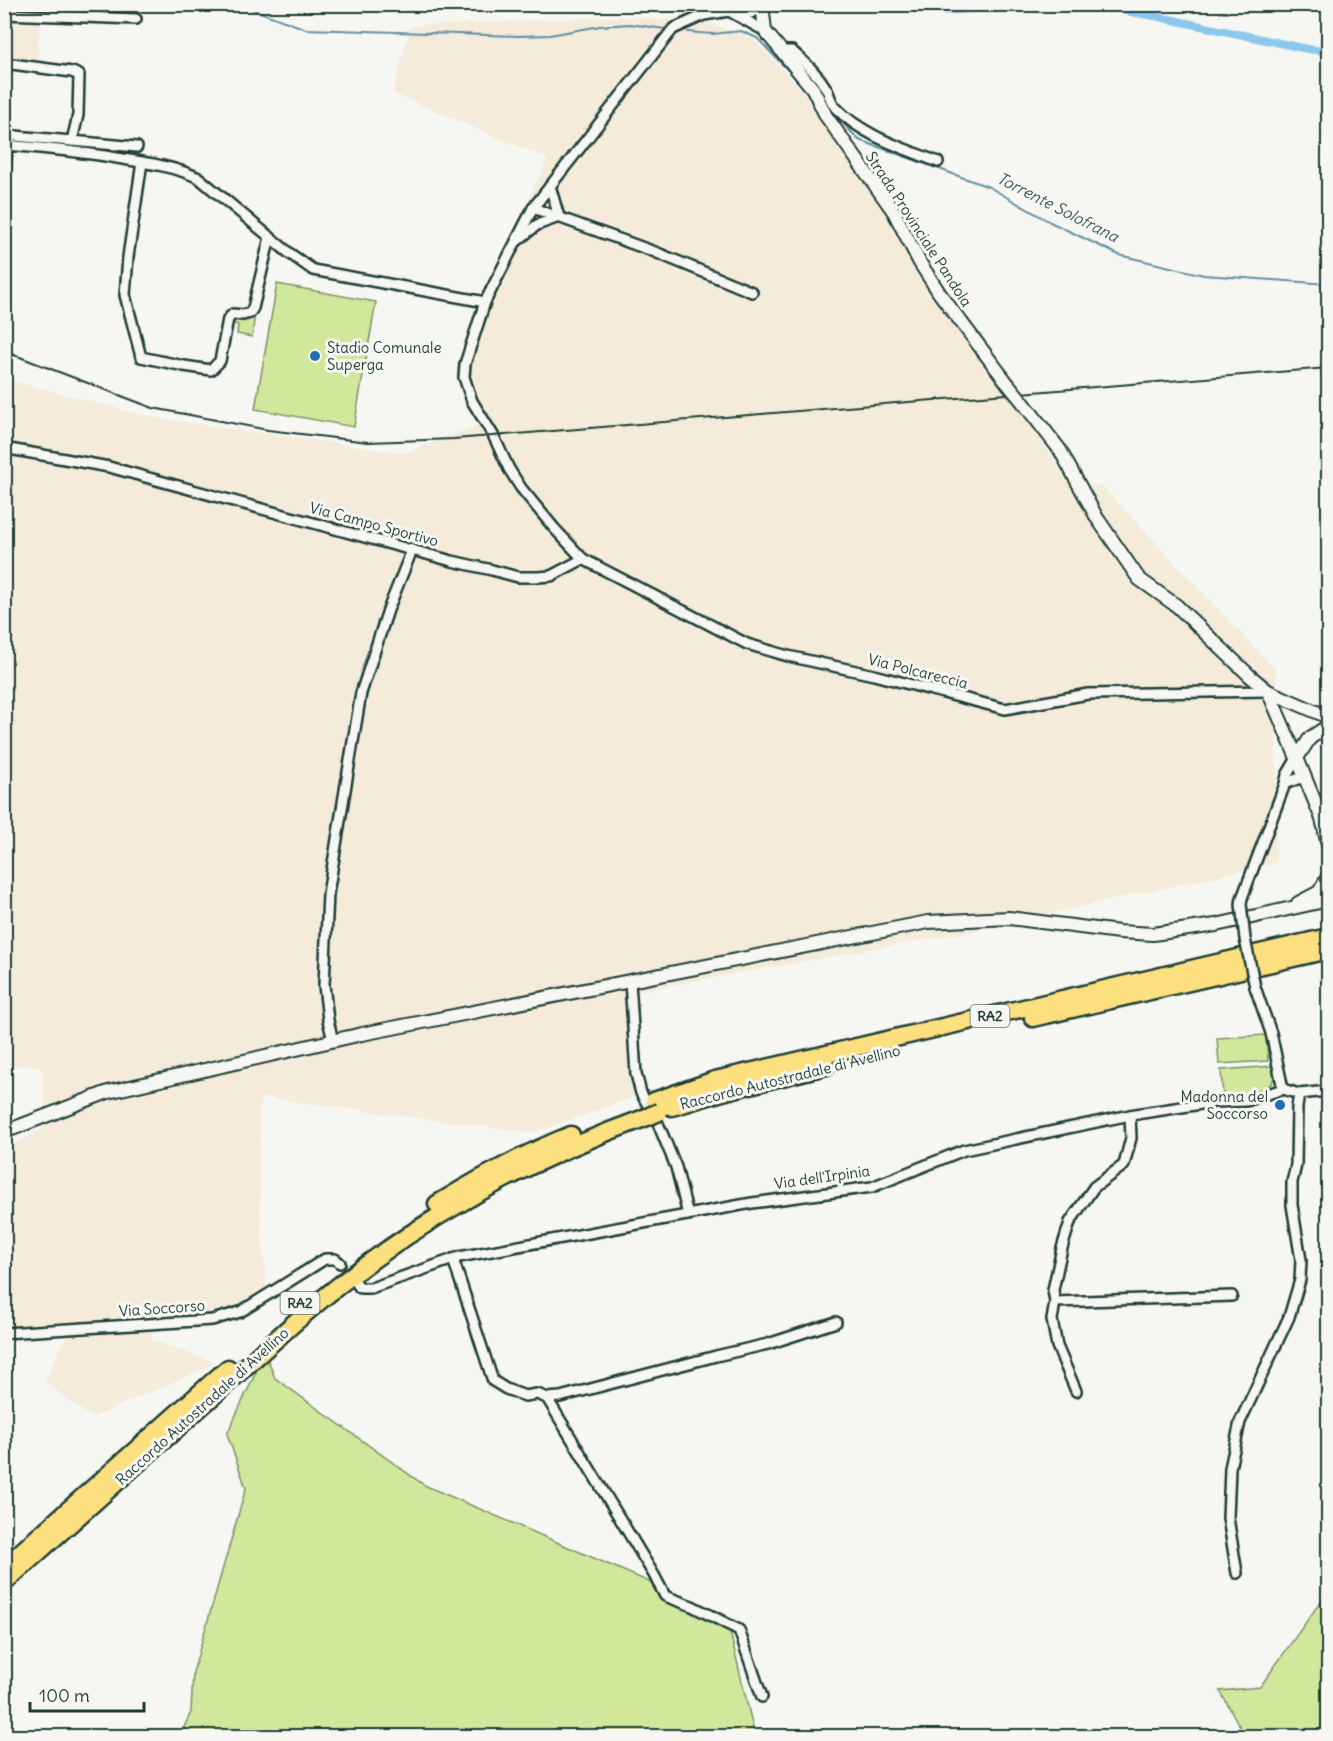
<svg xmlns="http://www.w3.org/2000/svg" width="1333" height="1741" viewBox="0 0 1333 1741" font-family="Delius,sans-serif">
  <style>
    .built { fill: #f4ebda }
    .green { fill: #d0e79c; stroke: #789268; stroke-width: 1.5 }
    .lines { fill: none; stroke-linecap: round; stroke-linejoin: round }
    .stream { stroke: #6090a2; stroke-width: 2 }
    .canal { stroke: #8bc8eb; stroke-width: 8 }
    .minor-casing { stroke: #1f3d34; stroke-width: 14 }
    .tertiary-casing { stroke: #1f3d34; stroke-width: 16 }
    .motorway-casing { stroke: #1f3d34; stroke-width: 21 }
    .minor { stroke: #f6f6f2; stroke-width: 9 }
    .tertiary { stroke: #f6f6f2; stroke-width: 12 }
    .motorway { stroke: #fce080; stroke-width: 16 }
    .rail { stroke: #1f3d34; stroke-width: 2 }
    .minor-bridge-casing { stroke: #1f3d34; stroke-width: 14; stroke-linecap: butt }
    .tertiary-bridge-casing { stroke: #1f3d34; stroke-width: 16; stroke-linecap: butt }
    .motorway-bridge-casing { stroke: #1f3d34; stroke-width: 21; stroke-linecap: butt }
    .minor-bridge { stroke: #f6f6f2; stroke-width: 9 }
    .tertiary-bridge { stroke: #f6f6f2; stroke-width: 12 }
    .motorway-bridge { stroke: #fce080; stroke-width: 16 }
    .poi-dot { fill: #1f6fb2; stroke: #f6f6f2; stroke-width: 2 }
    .labels { text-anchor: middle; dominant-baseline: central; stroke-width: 6; stroke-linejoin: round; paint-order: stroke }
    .shield { fill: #f6f6f2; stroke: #60746d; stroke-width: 1.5 }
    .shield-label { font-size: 14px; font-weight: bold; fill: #1f3d34 }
    .street-label { font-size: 15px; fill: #1f3d34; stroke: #f6f6f2 }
    .poi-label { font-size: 15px; fill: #1f3d34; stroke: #f6f6f2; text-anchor: start }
    .water-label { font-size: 16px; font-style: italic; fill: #355959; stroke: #f6f6f2 }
  </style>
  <rect width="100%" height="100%" fill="#f6f6f2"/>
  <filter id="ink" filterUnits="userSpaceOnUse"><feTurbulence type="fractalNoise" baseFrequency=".0167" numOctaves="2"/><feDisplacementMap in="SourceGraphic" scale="12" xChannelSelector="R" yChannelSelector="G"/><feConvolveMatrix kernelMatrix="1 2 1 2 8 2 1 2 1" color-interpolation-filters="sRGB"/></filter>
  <g filter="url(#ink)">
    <g class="built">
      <polygon points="630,16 712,24 752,38 863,153 1066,480 1103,487 1276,670 1276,863 967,932 628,993 628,1068 637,1096 533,1133 260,1097 260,1212 267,1302 244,1318 153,1331 151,1340 216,1363 92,1418 45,1382 74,1321 5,1326 5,1149 47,1126 41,1066 5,1065 5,379 155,418 404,453 480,425 456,374 473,316 548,159 393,93 411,26"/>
      <polygon points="5,17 40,18 37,63 5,60"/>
    </g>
    <g class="green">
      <polygon points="277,284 376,302 354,427 255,409"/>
      <path d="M 255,313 L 252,337 L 237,334 L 238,325 L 231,323 L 231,321 C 240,316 245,322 255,313 Z"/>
      <polygon points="1266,1035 1268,1061 1219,1064 1217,1038"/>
      <polygon points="1273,1066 1274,1078 1271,1084 1255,1093 1250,1096 1223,1097 1221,1070"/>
      <polygon points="265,1353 275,1378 424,1485 726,1615 755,1736 180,1736 191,1712 193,1672 246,1488 227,1434"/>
      <polygon points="1328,1591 1328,1736 1245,1736 1220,1691 1260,1687"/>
    </g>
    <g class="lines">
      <g class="stream">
        <polyline points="238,4 306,29 518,36 550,35 600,26 630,24 665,29"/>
        <polyline points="688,32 712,34 741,31 757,38 801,84"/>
        <polyline points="829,109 859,140 989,187 1050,222 1119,255 1204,275 1328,284"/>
      </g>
      <g class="canal">
        <path d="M 916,4 C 940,17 975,7 1001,4"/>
        <polyline points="1104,4 1131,12 1155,16 1303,48 1328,52"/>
      </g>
      <g class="minor-casing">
        <g id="minor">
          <polyline points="729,11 765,31"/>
          <polyline points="4,14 136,19"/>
          <polyline points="739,14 751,13 762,7"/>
          <path d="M 782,51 L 792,51 C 804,62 817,73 826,88 C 830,95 830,102 836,108 C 863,136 903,148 938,162"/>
          <polyline points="4,63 72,72 79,75 78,115 72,141 4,135"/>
          <polyline points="72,141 137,147"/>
          <path d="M 4,145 C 44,148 84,152 123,159 C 149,163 176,167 199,178 L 289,253 L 313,270 L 485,302"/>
          <polyline points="142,162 128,257 125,295 141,357 184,366 211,370 220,361 228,319 233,314 243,315 250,313 253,308 270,237"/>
          <polyline points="4,185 7,146"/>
          <polyline points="550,186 559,217"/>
          <polyline points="533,208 655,252 752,292"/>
          <polyline points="517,241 537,225 559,217"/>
          <polyline points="4,448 109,467 452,561 492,570 518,577 538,577 551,576 583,559 554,528 521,488 509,469 493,435 472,401 464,377 465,364 485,302 533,208 673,29 704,15 729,11 739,4"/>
          <polyline points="583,559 747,644 788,656 874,675 1005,709 1088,694 1268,691"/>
          <polyline points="1297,758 1287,775 1285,784 1297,779 1305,778"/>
          <polyline points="1242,898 1285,784"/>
          <polyline points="630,981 636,1074 641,1093 657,1121 676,1167 688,1215"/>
          <polyline points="1255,987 1271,1033 1283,1089"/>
          <polyline points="333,1041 328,1020 324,985 328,894 361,693 388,610 412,550"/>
          <polyline points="453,1259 493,1381 506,1389 525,1396 537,1394 547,1398 560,1397 716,1356 768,1344 836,1322"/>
          <polyline points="355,1281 360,1288 371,1288 459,1257 752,1203 872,1187 964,1150 1130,1115 1214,1102 1246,1101 1283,1089 1299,1094 1328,1091"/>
          <polyline points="1055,1302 1232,1296"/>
          <polyline points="4,1333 212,1320 240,1312 325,1259 335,1259 340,1263"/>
          <polyline points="1076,1391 1057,1346 1052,1320 1055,1302 1053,1290 1062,1248 1070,1222 1094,1187 1124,1165 1131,1138 1130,1115"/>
          <polyline points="547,1398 654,1575 665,1596 692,1606 739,1630 762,1697"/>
          <polyline points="1237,1573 1228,1518 1230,1468 1240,1422 1289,1317 1300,1280 1301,1260 1292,1205 1292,1182 1296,1165 1297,1107 1299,1094"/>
        </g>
      </g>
      <g class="tertiary-casing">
        <g id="tertiary">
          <polyline points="762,4 765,31 813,89 826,116 894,212 920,263 940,294 1008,384"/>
          <polyline points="1022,401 1060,450 1097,518 1139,579 1177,606 1250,676 1268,691 1297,758"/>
          <polyline points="1268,691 1328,717"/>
          <polyline points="1328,726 1310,738 1297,758 1322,819 1328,845"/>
          <polyline points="1298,903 1319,892 1328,877"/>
          <polyline points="4,1132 108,1092 362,1034 928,922 1009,918 1119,932 1153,934 1216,925 1328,900"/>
        </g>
      </g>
      <g class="motorway-casing">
        <g id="motorway">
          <polyline points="1033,1018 1328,950"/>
          <polyline points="654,1101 715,1080 1328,937"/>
          <polyline points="672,1107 726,1091 826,1066"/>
          <path d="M 437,1204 C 479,1178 524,1154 571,1135"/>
          <polyline points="4,1567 228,1368"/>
          <path d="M 4,1583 C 77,1518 149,1453 221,1389 C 271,1344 319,1298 374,1259 C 457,1199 550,1152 647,1117"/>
        </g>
      </g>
      <use href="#minor" class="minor"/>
      <use href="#tertiary" class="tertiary"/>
      <use href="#motorway" class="motorway"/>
      <polyline class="rail" points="4,351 153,408 268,430 368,442 454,439 1328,368"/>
      <g class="minor-bridge-casing">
        <polyline id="minor-bridge" points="1242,898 1241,904 1245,939 1255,987"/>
      </g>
      <g class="tertiary-bridge-casing">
        <polyline id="tertiary-bridge" points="1008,384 1022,401"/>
      </g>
      <g class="motorway-bridge-casing">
        <polyline id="motorway-bridge" points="647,1117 659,1112"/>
      </g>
      <use href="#minor-bridge" class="minor-bridge"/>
      <use href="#tertiary-bridge" class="tertiary-bridge"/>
      <use href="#motorway-bridge" class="motorway-bridge"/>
    </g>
  </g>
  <g class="poi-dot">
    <circle cx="315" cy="356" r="6"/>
    <circle cx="1280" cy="1105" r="6"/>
  </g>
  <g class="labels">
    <g class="shield">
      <rect x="970.5" y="1005" width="39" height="22" rx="4.5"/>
      <rect x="280.5" y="1292" width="39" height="22" rx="4.5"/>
    </g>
    <g class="shield-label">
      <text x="990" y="1016">RA2</text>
      <text x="300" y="1303">RA2</text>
    </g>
    <g class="street-label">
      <text transform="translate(919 229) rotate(57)">Strada Provinciale Pandola</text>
      <text transform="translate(374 524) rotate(15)">Via Campo Sportivo</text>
      <text transform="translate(918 671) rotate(14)">Via Polcareccia</text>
      <text transform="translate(790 1077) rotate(-14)">Raccordo Autostradale di Avellino</text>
      <text transform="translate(822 1177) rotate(-8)">Via dell'Irpinia</text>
      <text transform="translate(162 1308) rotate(-4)">Via Soccorso</text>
      <text transform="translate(202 1406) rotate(-42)">Raccordo Autostradale di Avellino</text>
    </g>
    <g class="poi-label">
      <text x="327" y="347">Stadio Comunale<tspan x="327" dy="17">Superga</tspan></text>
      <text x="1268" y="1096" text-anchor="end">Madonna del<tspan x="1268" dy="17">Soccorso</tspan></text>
    </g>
    <g class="water-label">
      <text transform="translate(1058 207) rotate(27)">Torrente Solofrana</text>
    </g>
  </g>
  <rect width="1333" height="1741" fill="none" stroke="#f6f6f2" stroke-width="24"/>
  <rect x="12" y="12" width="1309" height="1717" fill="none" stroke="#1f3d34" stroke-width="2" filter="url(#ink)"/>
  <path d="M30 1702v9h114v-9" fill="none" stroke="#1f3d34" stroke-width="3"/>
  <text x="39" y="1702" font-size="18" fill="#1f3d34" stroke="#f6f6f2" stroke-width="4.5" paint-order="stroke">100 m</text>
</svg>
